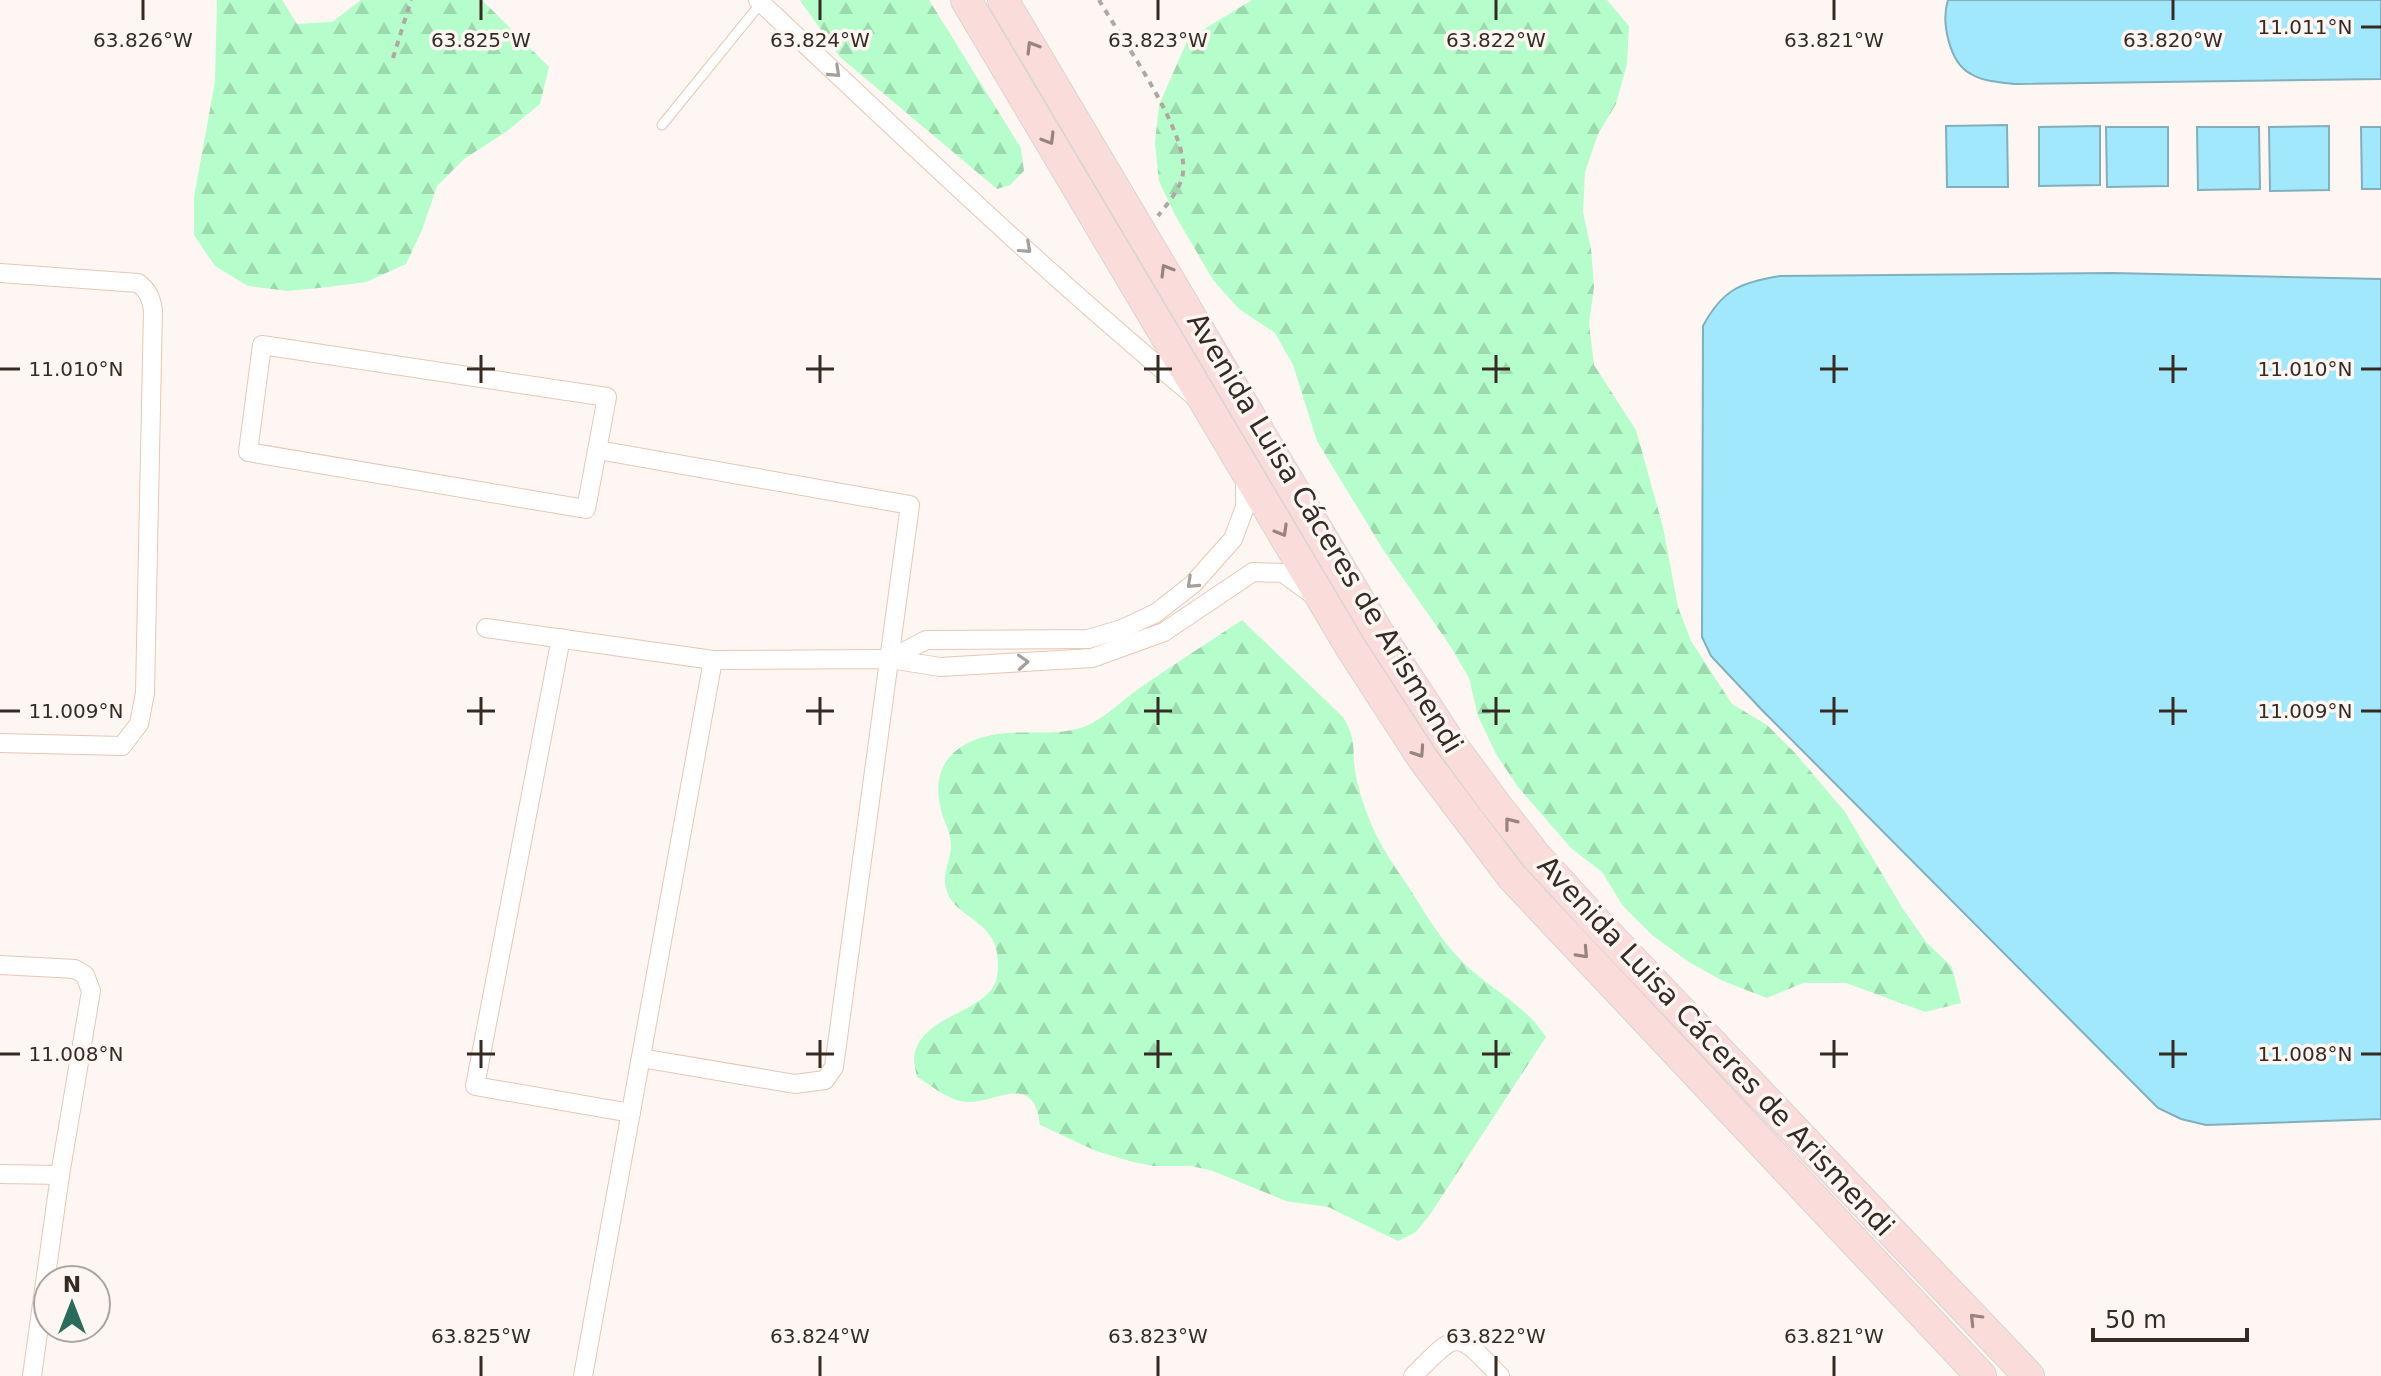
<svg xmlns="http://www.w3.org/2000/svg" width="2381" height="1376" viewBox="0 0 2381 1376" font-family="'DejaVu Sans',sans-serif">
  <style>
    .forest { fill: url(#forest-firs) }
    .water { fill: #a1e8fd; stroke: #81afbc; stroke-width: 2 }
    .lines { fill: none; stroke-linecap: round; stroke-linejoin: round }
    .lane-casing { stroke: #e7c7b4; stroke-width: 11 }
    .street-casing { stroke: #e7c7b4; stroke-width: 20 }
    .primary-casing { stroke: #d7d4d3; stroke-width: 32 }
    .path { stroke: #b1a7a2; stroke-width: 4; stroke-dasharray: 6 6; stroke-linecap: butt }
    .lane { stroke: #fff; stroke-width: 9 }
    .street { stroke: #fff; stroke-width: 18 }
    .primary { stroke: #fadddb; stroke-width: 30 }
    .oneway { stroke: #98847f }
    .oneway2 { stroke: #a59f9c }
    .ticks { fill: none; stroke: #372a23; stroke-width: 3 }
    .labels { text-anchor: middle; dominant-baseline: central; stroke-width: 7; stroke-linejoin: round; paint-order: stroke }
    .street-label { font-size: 28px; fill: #372a23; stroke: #fdf6f2 }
    .ticks-label { font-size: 20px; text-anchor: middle; fill: #372a23; stroke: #fdf6f2; stroke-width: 7; stroke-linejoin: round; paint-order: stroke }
  </style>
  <defs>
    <pattern id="forest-firs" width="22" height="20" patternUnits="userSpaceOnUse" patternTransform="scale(2)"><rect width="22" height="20" fill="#b5fdca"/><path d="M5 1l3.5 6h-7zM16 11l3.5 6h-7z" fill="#9cd9ad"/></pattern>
  </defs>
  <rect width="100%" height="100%" fill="#fdf6f2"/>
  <g class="forest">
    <polygon points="217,0 282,0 297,24 332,22 361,0 482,0 549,67 540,104 506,132 464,159 437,186 422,230 406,264 366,282 328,287 288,291 248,286 215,266 194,235 194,197 215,82"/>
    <polygon points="800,0 929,0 1021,148 1024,171 1010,185 997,189 840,57"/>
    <polygon points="1252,0 1607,0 1629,26 1627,64 1616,104 1598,134 1585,172 1583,212 1591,249 1594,287 1589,323 1594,365 1636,430 1663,527 1678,607 1691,641 1732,704 1767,725 1796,754 1845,812 1903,909 1926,942 1952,967 1961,1003 1925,1012 1846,983 1803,983 1767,998 1723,981 1689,962 1652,935 1623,906 1602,872 1571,848 1518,787 1496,754 1478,716 1469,678 1449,644 1384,551 1317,441 1293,365 1275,333 1239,309 1213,280 1175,215 1159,181 1155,143 1159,105 1188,39"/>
    <path d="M 1242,620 L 1343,717 C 1358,742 1351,750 1356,776 C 1363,810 1377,841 1397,870 C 1417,898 1433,930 1456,955 C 1483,986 1524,1002 1546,1037 L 1429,1216 L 1416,1232 L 1398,1241 L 1328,1207 L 1286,1201 L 1213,1171 L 1191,1166 L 1153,1166 L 1133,1162 L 1096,1151 L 1040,1125 C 1034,1071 997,1103 967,1102 C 949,1101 932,1086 917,1077 C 916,1072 914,1064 914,1059 C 917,1014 991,1013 997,977 C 1007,914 948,923 945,882 C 944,870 951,858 951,846 C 951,831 942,819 940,805 C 930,758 965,736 1007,733 C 1034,731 1061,736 1086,726 C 1105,718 1124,699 1141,687 C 1174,664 1209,642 1242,620 Z"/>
  </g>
  <g class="water">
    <path d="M 1948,0 L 2381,0 L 2381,79 L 2014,84 C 2000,82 1984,82 1971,74 C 1949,63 1941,21 1948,0 Z"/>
    <polygon points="2007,125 2008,187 1947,187 1946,126"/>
    <polygon points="2100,126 2100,185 2039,186 2039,127"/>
    <polygon points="2329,126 2329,190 2270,191 2269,127"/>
    <polygon points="2106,127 2168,127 2168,186 2107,187"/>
    <polygon points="2197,127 2259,127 2260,189 2198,190"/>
    <polygon points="2361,127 2381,127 2381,189 2362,189"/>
    <path d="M 2112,273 L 2381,279 L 2381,1119 L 2206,1125 L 2181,1119 L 2158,1108 L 1761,709 L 1711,656 L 1702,637 L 1703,326 C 1722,290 1741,282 1780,276 Z"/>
  </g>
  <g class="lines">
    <g class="lane-casing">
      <polyline id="lane" points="662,125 761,3"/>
    </g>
    <g class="street-casing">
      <g id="street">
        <path d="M 758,0 C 901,134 1043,271 1194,396"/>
        <path d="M 0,273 L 138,283 C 148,290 151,298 153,310 L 145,693 L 139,724 L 122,746 L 0,743"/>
        <polygon points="262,345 607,397 586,509 248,452"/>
        <polyline points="598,450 910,505 834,1067 825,1080 795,1084 641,1058"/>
        <polyline points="486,628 713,660"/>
        <polyline points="561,638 475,1086 631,1113"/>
        <polyline points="890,659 926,640 1088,639 1122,629 1156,613 1193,584 1233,539 1245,507 1245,475"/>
        <polyline points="0,965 75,969 85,975 91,991 60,1175 32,1376"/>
        <polyline points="0,1174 60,1175"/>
        <polyline points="583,1376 713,660 890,659 940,667 1092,658 1164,632 1253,572 1283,573 1313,595"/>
        <path d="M 1413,1376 C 1459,1330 1455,1329 1500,1376"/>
      </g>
    </g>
    <g class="primary-casing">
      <g id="primary">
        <polyline points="966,0 1351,648 1423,759 1512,877 1981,1376"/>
        <polyline points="1003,0 1378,632 1449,741 1497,806 1537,857 1602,928 2029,1376"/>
      </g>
    </g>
    <g class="path">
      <path d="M 1099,0 C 1121,38 1189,132 1183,173 C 1181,189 1167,204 1158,216"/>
      <polyline points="393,58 411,0"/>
    </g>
    <use href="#lane" class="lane"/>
    <use href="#street" class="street"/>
    <use href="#primary" class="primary"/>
  </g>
  <defs><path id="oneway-chevron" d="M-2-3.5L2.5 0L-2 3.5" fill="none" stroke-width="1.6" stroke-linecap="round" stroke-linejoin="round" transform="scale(2)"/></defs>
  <g class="oneway">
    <use href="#oneway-chevron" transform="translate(1032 47) rotate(-121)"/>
    <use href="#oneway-chevron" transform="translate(1049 139) rotate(59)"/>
    <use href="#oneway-chevron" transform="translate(1166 270) rotate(-121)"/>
    <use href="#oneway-chevron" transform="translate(1282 531) rotate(60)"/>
    <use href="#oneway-chevron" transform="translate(1419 752) rotate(56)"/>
    <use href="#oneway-chevron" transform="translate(1510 823) rotate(-128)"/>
    <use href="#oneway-chevron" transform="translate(1583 953) rotate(47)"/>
    <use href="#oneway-chevron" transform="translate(1975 1319) rotate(-134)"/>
  </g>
  <g class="oneway2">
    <use href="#oneway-chevron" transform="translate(835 72) rotate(43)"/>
    <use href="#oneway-chevron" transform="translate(1026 248) rotate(42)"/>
    <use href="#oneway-chevron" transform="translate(1192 583) rotate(137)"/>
    <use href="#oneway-chevron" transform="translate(1023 662) rotate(-3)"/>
  </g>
  <path class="ticks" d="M 143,0 L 143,20M 481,0 L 481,20M 820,0 L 820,20M 1158,0 L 1158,20M 1496,0 L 1496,20M 1834,0 L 1834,20M 2173,0 L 2173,20M 2361,27 L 2381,27M 481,355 L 481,383M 820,355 L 820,383M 1158,355 L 1158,383M 1496,355 L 1496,383M 1834,355 L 1834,383M 2173,355 L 2173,383M 0,369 L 20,369M 467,369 L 495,369M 806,369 L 834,369M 1144,369 L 1172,369M 1482,369 L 1510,369M 1820,369 L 1848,369M 2159,369 L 2187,369M 2361,369 L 2381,369M 481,697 L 481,725M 820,697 L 820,725M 1158,697 L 1158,725M 1496,697 L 1496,725M 1834,697 L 1834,725M 2173,697 L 2173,725M 0,711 L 20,711M 467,711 L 495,711M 806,711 L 834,711M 1144,711 L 1172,711M 1482,711 L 1510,711M 1820,711 L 1848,711M 2159,711 L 2187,711M 2361,711 L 2381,711M 481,1040 L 481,1068M 820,1040 L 820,1068M 1158,1040 L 1158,1068M 1496,1040 L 1496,1068M 1834,1040 L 1834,1068M 2173,1040 L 2173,1068M 0,1054 L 20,1054M 467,1054 L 495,1054M 806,1054 L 834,1054M 1144,1054 L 1172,1054M 1482,1054 L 1510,1054M 1820,1054 L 1848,1054M 2159,1054 L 2187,1054M 2361,1054 L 2381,1054M 481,1356 L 481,1376M 820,1356 L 820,1376M 1158,1356 L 1158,1376M 1496,1356 L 1496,1376M 1834,1356 L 1834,1376"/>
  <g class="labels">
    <g class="street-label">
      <text transform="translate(1325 533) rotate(59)">Avenida Luisa Cáceres de Arismendi</text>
      <text transform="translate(1716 1046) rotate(47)">Avenida Luisa Cáceres de Arismendi</text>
    </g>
  </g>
  <g class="ticks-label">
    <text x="2305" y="34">11.011°N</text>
    <text x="143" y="47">63.826°W</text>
    <text x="481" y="47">63.825°W</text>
    <text x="820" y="47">63.824°W</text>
    <text x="1158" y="47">63.823°W</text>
    <text x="1496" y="47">63.822°W</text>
    <text x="1834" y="47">63.821°W</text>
    <text x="2173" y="47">63.820°W</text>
    <text x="76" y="376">11.010°N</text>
    <text x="2305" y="376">11.010°N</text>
    <text x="76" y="718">11.009°N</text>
    <text x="2305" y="718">11.009°N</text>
    <text x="76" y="1061">11.008°N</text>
    <text x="2305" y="1061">11.008°N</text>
    <text x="481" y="1343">63.825°W</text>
    <text x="820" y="1343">63.824°W</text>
    <text x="1158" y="1343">63.823°W</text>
    <text x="1496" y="1343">63.822°W</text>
    <text x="1834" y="1343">63.821°W</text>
  </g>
  <g transform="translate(72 1304)"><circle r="38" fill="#fdf6f2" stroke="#aea49f" stroke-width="2"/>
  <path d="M0-6L14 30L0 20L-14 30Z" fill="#2a6c5c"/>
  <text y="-12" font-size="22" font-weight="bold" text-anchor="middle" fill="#372a23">N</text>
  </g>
  <path d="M2093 1328v12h154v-12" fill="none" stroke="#372a23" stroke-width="4"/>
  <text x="2105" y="1328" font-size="24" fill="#372a23" stroke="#fdf6f2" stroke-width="6" paint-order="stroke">50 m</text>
</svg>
